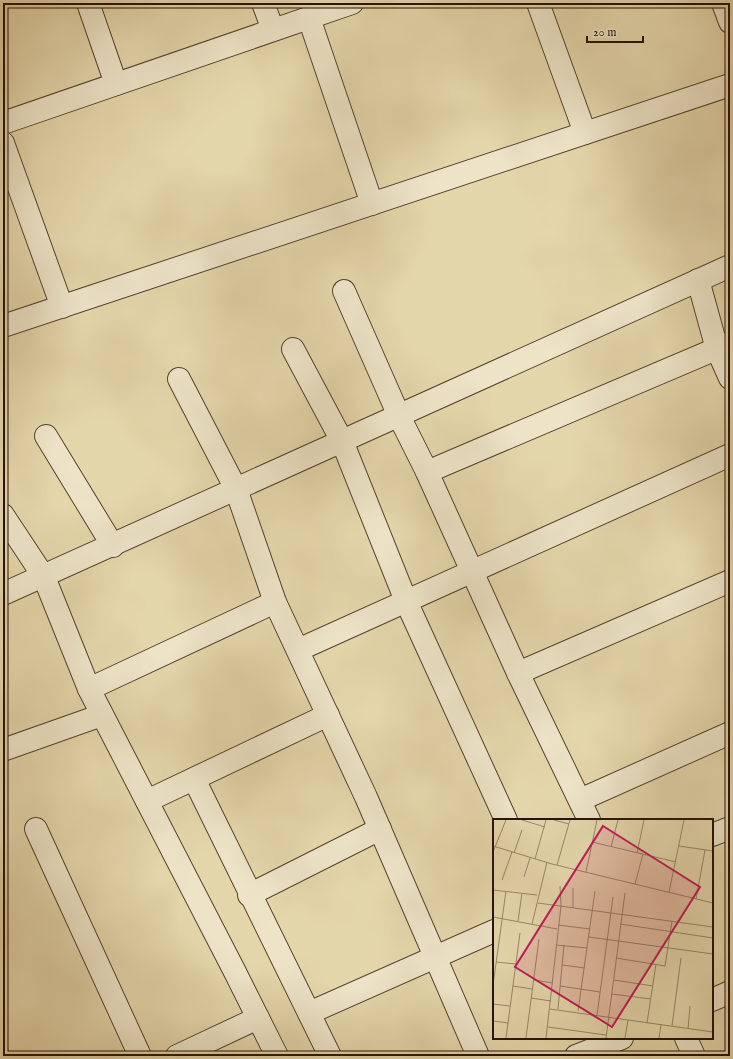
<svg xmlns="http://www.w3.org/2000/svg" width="733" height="1059" viewBox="0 0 733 1059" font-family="'IM FELL English',serif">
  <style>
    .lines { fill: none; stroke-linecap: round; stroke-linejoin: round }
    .minor-casing { stroke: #56422d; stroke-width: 24 }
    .minor { stroke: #ede4c8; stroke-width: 22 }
    .inset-road { fill: none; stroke: #988768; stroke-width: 1 }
    .view { fill: #c2185b; fill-opacity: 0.15; stroke: #c2185b; stroke-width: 2 }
    .inset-edge { fill: none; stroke: #271003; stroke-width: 2 }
  </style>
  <rect width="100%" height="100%" fill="#e4d6ab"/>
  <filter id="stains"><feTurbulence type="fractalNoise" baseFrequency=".005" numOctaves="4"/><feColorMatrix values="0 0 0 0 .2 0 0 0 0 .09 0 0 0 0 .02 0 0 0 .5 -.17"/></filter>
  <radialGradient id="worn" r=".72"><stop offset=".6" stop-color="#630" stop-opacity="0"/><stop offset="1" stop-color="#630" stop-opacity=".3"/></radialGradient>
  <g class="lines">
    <g class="minor-casing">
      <g id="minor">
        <polyline points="88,3 116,84"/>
        <polyline points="263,3 273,30"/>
        <polyline points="538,3 585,133"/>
        <polyline points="723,3 730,22"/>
        <polyline points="309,18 372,204"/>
        <polyline points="3,123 352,3"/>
        <polyline points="3,143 62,307"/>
        <polyline points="698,280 717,349 730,378"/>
        <polyline points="344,291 399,416 427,472 518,673 589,820"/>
        <polyline points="3,326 730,85"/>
        <polyline points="293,349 342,441 406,601 506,820"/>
        <polyline points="179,379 236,489 275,602 366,797 478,1056"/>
        <polyline points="46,436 113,546"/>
        <polyline points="427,472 730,343"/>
        <polyline points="3,515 44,577 89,689 235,972 277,1056"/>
        <polyline points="3,594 730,266"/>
        <polyline points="298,650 730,455"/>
        <polyline points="518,673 730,581"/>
        <polyline points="89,689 275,602"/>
        <polyline points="3,750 102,715"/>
        <polyline points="194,779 330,1056"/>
        <polyline points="580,800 730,733"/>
        <polyline points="147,801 328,715"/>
        <polyline points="36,829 140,1056"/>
        <polyline points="712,835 730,828"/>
        <polyline points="249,895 380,829"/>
        <polyline points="712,1000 730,992"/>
        <polyline points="309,1013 494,931"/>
        <polyline points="686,1038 694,1056"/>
        <polyline points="177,1056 258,1018"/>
        <polyline points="576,1056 622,1038"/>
      </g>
    </g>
    <use href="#minor" class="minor"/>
  </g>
  <g transform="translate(493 819)">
    <rect width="220" height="220" fill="#e4d6ab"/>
    <path class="inset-road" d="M 29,1 L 52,8M 61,1 L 76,5M 99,23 L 183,43M 0,27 L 59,45 L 220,84M 186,27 L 220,32M 118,28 L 125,1M 0,33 L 13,1M 21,34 L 29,11M 144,34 L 151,1M 42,40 L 53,1M 64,46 L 77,1M 93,53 L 104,1M 31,58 L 37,39M 9,61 L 19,33M 142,65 L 150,35M 0,71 L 44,76M 176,73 L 191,1M 203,80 L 212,31M 45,84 L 220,108M 80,89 L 80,69M 0,98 L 64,110M 25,102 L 29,74M 39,105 L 54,43M 127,105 L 220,119M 65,106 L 97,110M 96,118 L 220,135M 63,126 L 94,129M 123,139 L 172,147 L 179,102M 3,143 L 23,145M 69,146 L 92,149M 41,161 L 60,164M 121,161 L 160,167M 0,166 L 13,72M 20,167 L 39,170M 67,167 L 107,173M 119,175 L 158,180M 38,179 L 58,182M 0,185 L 17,187M 57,190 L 220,213M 65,190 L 71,126M 85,192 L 102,72M 104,196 L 120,78M 0,202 L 15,204M 154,204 L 163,145M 179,207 L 188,139M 55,208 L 113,216M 195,210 L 197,187M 13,219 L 27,114M 33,219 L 46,120M 53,219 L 68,87 L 67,67M 113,219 L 132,74M 132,219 L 135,201M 166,219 L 168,206"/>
    <path class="view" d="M 110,7 L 207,68 L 119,208 L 22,148 Z"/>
    <rect width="220" height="220" class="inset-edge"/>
  </g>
  <rect width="733" height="1059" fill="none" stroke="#e4d6ab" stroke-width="16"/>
  <rect x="4" y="4" width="725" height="1051" fill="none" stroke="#271003" stroke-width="2"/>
  <rect x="8" y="8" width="717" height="1043" fill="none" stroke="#271003"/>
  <path d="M587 36v6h56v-6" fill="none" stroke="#271003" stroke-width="2"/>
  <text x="593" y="36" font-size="12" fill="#271003" stroke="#ede4c8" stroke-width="3" paint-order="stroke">20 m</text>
  <rect width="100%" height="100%" filter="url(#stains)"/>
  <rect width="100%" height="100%" fill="url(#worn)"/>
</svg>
